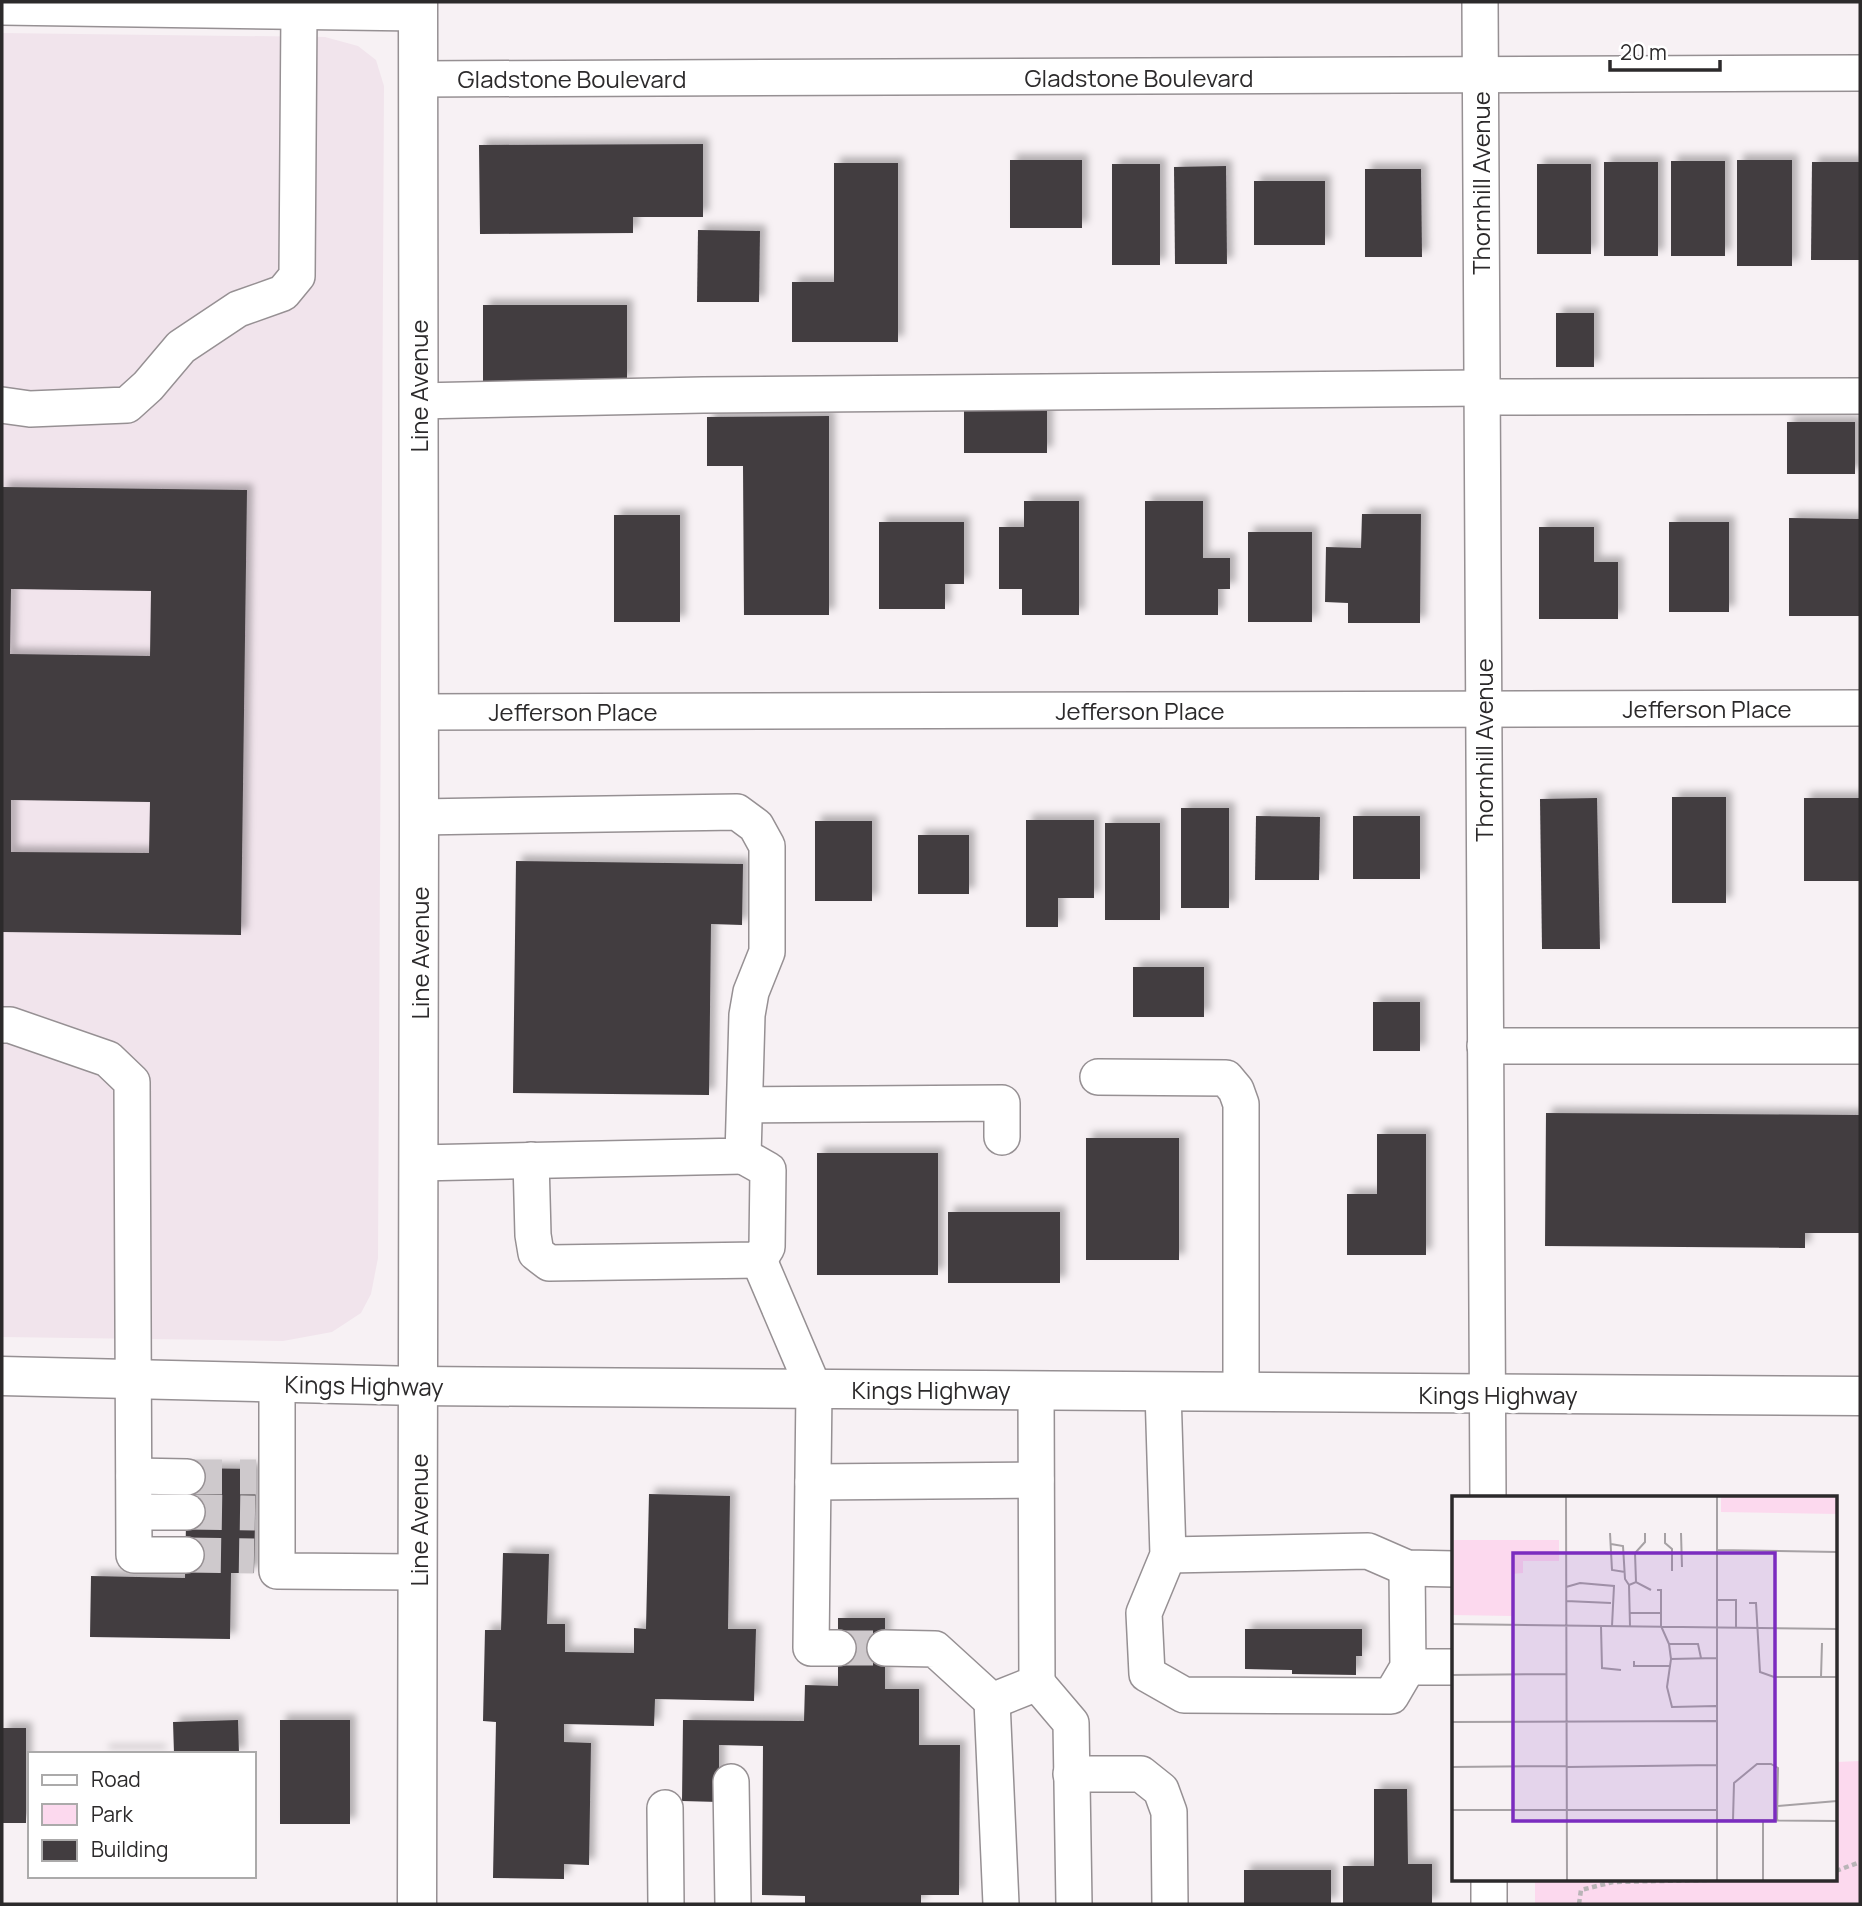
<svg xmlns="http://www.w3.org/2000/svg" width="1862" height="1906" viewBox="0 0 1862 1906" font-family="Manrope,sans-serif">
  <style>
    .built { fill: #f1e4ec }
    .green { fill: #fcd9ee }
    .building { fill: #423d40; fill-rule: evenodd; filter: url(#shadow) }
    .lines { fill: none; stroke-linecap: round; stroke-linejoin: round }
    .minor-tunnel { stroke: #cec9cc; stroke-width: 35; stroke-dasharray: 35 18; stroke-linecap: butt }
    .minor-casing { stroke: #969093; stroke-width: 38 }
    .major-casing { stroke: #969093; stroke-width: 41 }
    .path { stroke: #b9b4b7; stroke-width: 4.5; stroke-dasharray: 5 3.5; stroke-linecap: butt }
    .minor { stroke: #fff; stroke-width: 35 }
    .major { stroke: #fff; stroke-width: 38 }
    .labels { text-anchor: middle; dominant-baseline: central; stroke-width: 7; stroke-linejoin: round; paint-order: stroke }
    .street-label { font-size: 24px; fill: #2c2a2b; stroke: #fff }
    .inset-road { fill: none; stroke: #a6a1a4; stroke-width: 2 }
    .view { fill: #7b2cbf; fill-opacity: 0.15; stroke: #7b2cbf; stroke-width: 3.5 }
    .inset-edge { fill: none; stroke: #2c2a2b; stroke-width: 3.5 }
  </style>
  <defs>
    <filter id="shadow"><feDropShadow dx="6" dy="-6" stdDeviation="3.5" flood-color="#0004"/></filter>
  </defs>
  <rect width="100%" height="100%" fill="#f7f1f4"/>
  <polygon class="built" points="2,33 325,37 358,46 376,60 384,86 378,1258 371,1294 361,1313 332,1332 283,1341 2,1337"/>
  <polygon class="green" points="1860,1761 1860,1904 1535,1904 1535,1880 1836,1880 1836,1762"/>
  <g class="building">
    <polygon points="703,144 703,217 633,217 633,233 480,234 479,145"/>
    <rect x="1010" y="160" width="72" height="68"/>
    <rect x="1737" y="160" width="55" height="106"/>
    <rect x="1671" y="161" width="54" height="95"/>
    <rect x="1604" y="162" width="54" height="94"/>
    <polygon points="1812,162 1860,162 1860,260 1811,260"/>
    <polygon points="834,163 898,163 898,342 792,342 792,282 834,282"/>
    <rect x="1112" y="164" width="48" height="101"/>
    <rect x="1537" y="164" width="54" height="90"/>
    <polygon points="1226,166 1227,264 1175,264 1174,167"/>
    <polygon points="1365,169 1421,169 1422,257 1365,257"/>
    <rect x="1254" y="181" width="71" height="64"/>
    <polygon points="698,230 760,231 759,302 697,302"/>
    <rect x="483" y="305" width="144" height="77"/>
    <rect x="1556" y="313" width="38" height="54"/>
    <rect x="964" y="405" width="83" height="48"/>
    <polygon points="829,416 829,615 744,615 743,466 707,466 707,417"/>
    <rect x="1787" y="422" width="68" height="52"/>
    <path d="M 2,487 L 247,490 L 241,935 L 2,932 ZM 11,589 L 151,591 L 150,656 L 10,654 ZM 11,800 L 150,802 L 149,853 L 11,852 Z"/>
    <polygon points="1024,501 1079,501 1079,615 1022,615 1022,589 999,589 999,527 1024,527"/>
    <polygon points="1145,501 1203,501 1203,558 1230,558 1230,589 1218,589 1218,615 1145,615"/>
    <polygon points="1362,514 1421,514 1420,623 1348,623 1348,603 1325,602 1326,547 1361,548"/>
    <rect x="614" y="515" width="66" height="107"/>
    <polygon points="1789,518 1860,519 1860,616 1789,616"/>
    <polygon points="879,522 964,522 964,584 945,584 945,609 879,609"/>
    <rect x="1669" y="522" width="60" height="90"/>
    <polygon points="1539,527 1594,527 1594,562 1618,562 1618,619 1539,619"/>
    <rect x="1248" y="532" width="64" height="90"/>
    <rect x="1672" y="797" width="54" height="106"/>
    <polygon points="1597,798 1600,949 1542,949 1540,799"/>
    <rect x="1804" y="798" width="55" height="83"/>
    <rect x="1181" y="808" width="48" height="100"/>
    <polygon points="1256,816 1320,817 1319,880 1255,880"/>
    <rect x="1353" y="816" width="67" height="63"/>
    <polygon points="1026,820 1094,820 1094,898 1058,898 1058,927 1026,927"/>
    <rect x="815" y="821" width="57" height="80"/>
    <rect x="1105" y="823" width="55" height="97"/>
    <rect x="918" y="835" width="51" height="59"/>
    <polygon points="516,861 743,864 742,925 711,924 709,1095 513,1093"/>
    <rect x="1133" y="967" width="71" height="50"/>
    <rect x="1373" y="1002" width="47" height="49"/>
    <polygon points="1546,1113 1860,1115 1860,1233 1805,1233 1805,1248 1545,1246"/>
    <polygon points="1377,1134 1426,1134 1426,1255 1347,1255 1347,1194 1377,1194"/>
    <rect x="1086" y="1138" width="93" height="122"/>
    <rect x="817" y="1153" width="121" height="122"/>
    <rect x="948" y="1212" width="112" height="71"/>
    <polygon points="187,1468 256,1469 254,1573 231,1573 230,1639 90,1637 91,1576 185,1578"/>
    <polygon points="649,1494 730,1496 728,1629 756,1629 754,1701 655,1699 654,1726 564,1724 564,1742 591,1743 589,1865 564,1864 564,1879 493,1878 496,1722 483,1721 485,1630 501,1630 503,1553 549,1554 547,1624 565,1624 565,1652 634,1653 634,1628 646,1629"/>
    <polygon points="838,1618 885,1618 885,1689 919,1689 919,1745 960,1745 959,1895 921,1895 921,1904 805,1904 805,1896 762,1895 763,1746 719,1745 719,1802 682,1801 683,1720 804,1721 805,1685 838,1686"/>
    <polygon points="1245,1629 1362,1629 1362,1656 1356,1656 1356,1675 1292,1674 1292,1670 1245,1669"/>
    <polygon points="238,1720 239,1754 174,1754 173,1722"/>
    <rect x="280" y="1720" width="70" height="104"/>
    <rect x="2" y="1728" width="24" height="95"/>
    <rect x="103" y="1751" width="57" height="3"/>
    <polygon points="1374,1789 1407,1789 1408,1864 1432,1864 1432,1904 1343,1904 1343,1866 1374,1866"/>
    <rect x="1244" y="1870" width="87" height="34"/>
  </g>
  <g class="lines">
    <g class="minor-tunnel">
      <polyline points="187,1477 256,1477"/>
      <polyline points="187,1512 255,1513"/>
      <polyline points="186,1555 254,1556"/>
      <polyline points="838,1648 885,1648"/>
    </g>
    <g class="minor-casing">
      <g id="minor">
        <polyline points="1480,2 1488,1498"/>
        <polyline points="2,7 418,13"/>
        <polyline points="418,79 1860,73"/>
        <polyline points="1481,397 1860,396"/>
        <polyline points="418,401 703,395 1481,388"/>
        <polyline points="2,405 30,409 127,405 148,386 181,347 238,309 283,293 297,276 299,12"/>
        <polyline points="419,712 1860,708"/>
        <polyline points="2,1025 10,1025 108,1059 132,1082 134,1555 186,1555"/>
        <polyline points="1485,1046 1860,1046"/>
        <polyline points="1098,1077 1226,1078 1236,1090 1241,1104 1241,1392"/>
        <polyline points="745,1105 1002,1103 1002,1137"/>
        <polyline points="531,1160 533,1235 536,1253 549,1263 759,1260 767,1247 768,1170 743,1156"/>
        <polyline points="418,1163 743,1156 747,1015 751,992 767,952 767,846 756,826 737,812 419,817"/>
        <polyline points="759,1260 814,1389 811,1648 838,1648"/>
        <polyline points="277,1383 277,1571 418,1572"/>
        <polyline points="1163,1391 1168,1555 1144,1613 1147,1674 1184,1695 1391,1696 1408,1667 1407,1568"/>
        <polyline points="134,1476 187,1477"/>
        <polyline points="813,1482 1036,1480"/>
        <polyline points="135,1512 187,1512"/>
        <polyline points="1168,1555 1368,1551 1407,1568 1454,1569"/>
        <polyline points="885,1648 935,1649 992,1701 1037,1683 1036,1390"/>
        <polyline points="1408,1667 1454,1667"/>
        <polyline points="1037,1683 1071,1723 1074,1904"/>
        <polyline points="992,1701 1001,1904"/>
        <polyline points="1071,1774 1141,1774 1161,1790 1169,1812 1170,1904"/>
        <polyline points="731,1782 733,1904"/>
        <polyline points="665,1808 666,1904"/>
        <polyline points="1489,1880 1489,1904"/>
      </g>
    </g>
    <g class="major-casing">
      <g id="major">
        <polyline points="2,1376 418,1386 1860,1396"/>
        <polyline points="417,1904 419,817 418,2"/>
      </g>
    </g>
    <g class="path">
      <polyline points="1836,1871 1860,1862"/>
      <polyline points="1579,1904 1581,1890 1613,1882 1707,1880"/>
    </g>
    <use href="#minor" class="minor"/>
    <use href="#major" class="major"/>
  </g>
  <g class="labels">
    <g class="street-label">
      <text x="1139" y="77">Gladstone Boulevard</text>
      <text x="572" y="78">Gladstone Boulevard</text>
      <text transform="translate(1480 183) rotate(-90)">Thornhill Avenue</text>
      <text transform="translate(418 386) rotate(-90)">Line Avenue</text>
      <text x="1707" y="708">Jefferson Place</text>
      <text x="1140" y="710">Jefferson Place</text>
      <text x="573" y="711">Jefferson Place</text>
      <text transform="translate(1483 750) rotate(-90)">Thornhill Avenue</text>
      <text transform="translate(419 953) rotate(-90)">Line Avenue</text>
      <text transform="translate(364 1385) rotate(1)">Kings Highway</text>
      <text x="931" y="1389">Kings Highway</text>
      <text x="1498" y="1394">Kings Highway</text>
      <text transform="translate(418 1520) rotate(-90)">Line Avenue</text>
    </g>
  </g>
  <g transform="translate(1452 1496)">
    <rect width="385" height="385" fill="#f7f1f4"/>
    <path d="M 269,1 L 385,1 L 385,18 L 269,16 ZM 0,44 L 107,44 L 107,65 L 71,65 L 71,77 L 60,78 L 61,120 L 0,119 Z" fill="#fcd9ee"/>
    <path class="inset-road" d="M 114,1 L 115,384M 158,37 L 160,74 L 173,76M 213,37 L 213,47 L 220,53 L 220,75M 229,37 L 230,71M 159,48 L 171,50 L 173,83 L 177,89M 265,54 L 385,56M 184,86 L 183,57 L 193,46 L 193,37M 114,91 L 128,87 L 162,90 L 160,130M 205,94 L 209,94 L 209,130 L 217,148M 265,104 L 284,104 L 284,131M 114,105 L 159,107M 297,107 L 304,107 L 308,176 L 322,181 L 385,181M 178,117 L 209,117M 0,128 L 385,133M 149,130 L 150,172 L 169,174M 178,130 L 177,89 L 184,86 L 199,94M 219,163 L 217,148 L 246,148 L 249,162M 182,165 L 182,170 L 219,170M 0,179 L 114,178M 369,181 L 370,147M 264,210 L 220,211 L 215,191 L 219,163 L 265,162M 0,226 L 264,225M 0,271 L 115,270M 115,271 L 265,269M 325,310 L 385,305M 0,314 L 265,314M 265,324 L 385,325M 281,324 L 282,287 L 305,268 L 319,268 L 326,272 L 325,324M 265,384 L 265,1M 311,384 L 311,324"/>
    <path class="view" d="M 61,57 L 323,57 L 323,325 L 61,325 Z"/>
    <rect width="385" height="385" class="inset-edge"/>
  </g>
  <rect width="1862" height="1906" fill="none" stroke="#2c2a2b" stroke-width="7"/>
  <rect x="28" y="1752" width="228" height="126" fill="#ffffff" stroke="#abaaaa" stroke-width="2"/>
  <rect x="42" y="1775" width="35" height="10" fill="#ffffff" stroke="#abaaaa" stroke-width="2"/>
  <text x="91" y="1787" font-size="21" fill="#2c2a2b">Road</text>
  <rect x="42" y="1804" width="35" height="21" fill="#fcd9ee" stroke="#abaaaa" stroke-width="2"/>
  <text x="91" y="1822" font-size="21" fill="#2c2a2b">Park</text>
  <rect x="42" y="1840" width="35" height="21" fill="#423d40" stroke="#abaaaa" stroke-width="2"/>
  <text x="91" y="1857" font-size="21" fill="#2c2a2b">Building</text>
  <path d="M1610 60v10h110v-10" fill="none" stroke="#2c2a2b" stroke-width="3.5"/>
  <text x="1620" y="60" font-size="21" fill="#2c2a2b" stroke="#ffffff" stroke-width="5" paint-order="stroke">20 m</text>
</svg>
